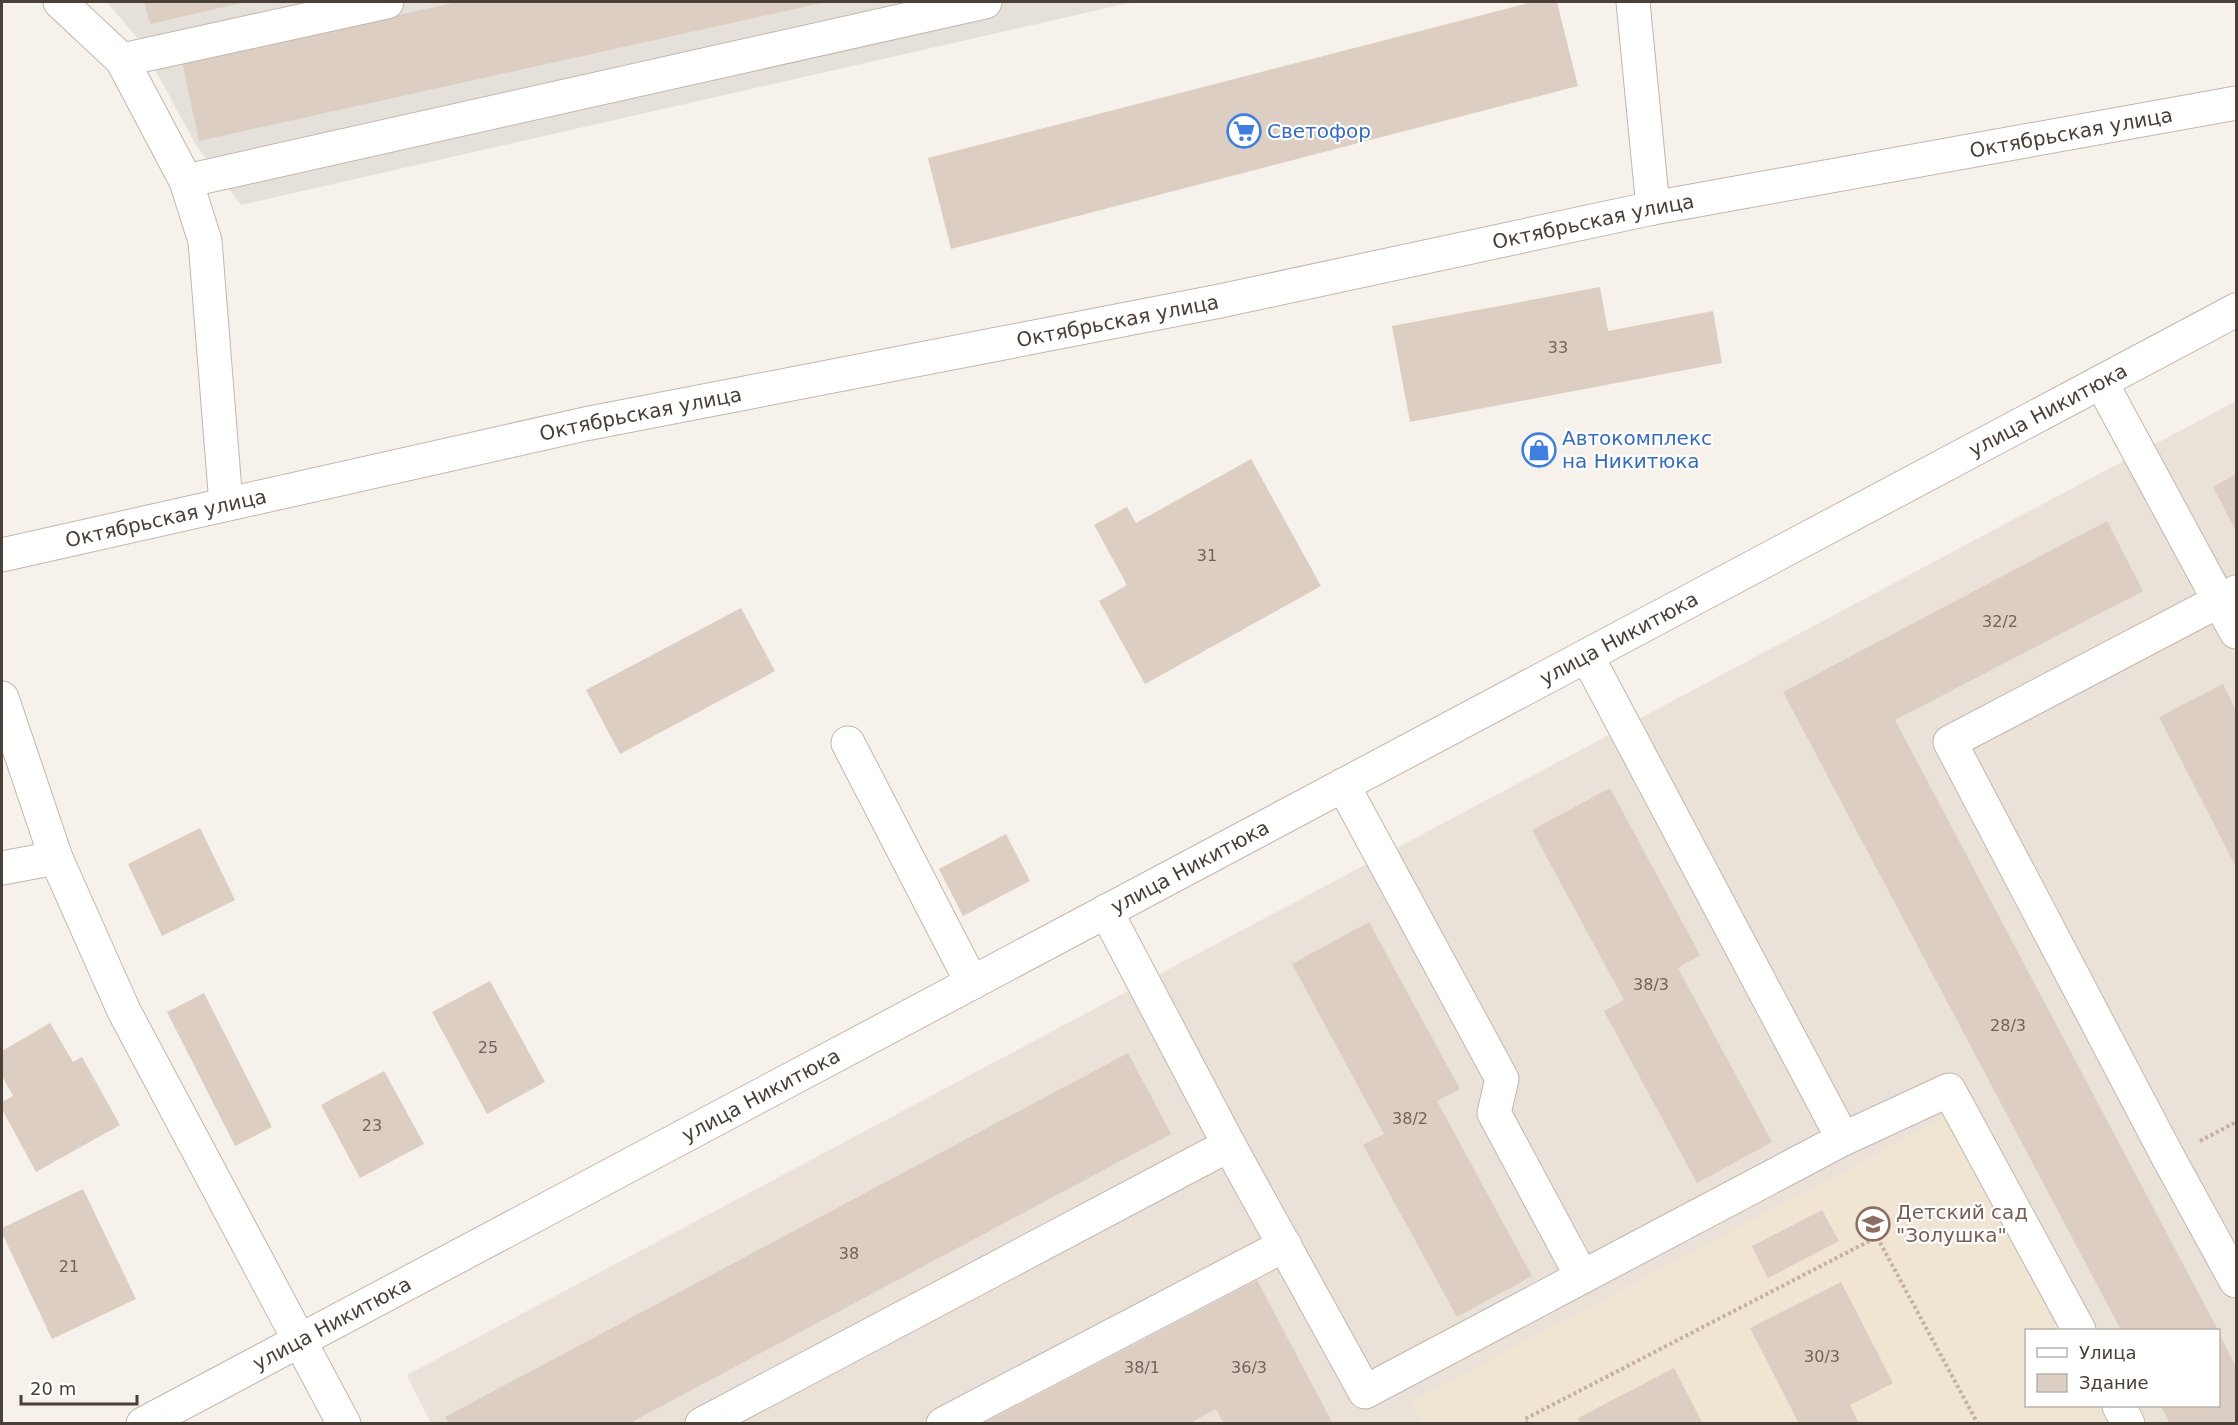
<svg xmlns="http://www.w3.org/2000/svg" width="2238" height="1425" viewBox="0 0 2238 1425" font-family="'DejaVu Sans',sans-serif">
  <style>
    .residential { fill: #eae2d8; fill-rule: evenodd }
    .industrial { fill: #e6e0db }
    .education { fill: #f0e4d3 }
    .building { fill: #dccec2 }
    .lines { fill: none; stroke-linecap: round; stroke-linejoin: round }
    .minor-casing { stroke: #c3b7ac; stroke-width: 35 }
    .path { stroke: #c5b19c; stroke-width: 4; stroke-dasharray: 3 3; stroke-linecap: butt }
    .minor { stroke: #fff; stroke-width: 33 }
    .labels { text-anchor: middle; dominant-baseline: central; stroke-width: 4.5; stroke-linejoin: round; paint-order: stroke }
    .number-label { font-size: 16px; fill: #6f645a }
    .shop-label { font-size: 20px; fill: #366cbe; stroke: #fff; text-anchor: start }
    .street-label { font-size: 20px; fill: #4b4037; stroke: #fff }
    .education-label { font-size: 20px; fill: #785e54; stroke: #fff; text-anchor: start }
  </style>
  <rect width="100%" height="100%" fill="#f6f1ea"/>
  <path class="residential" d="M 2236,401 L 2236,1423 L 431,1424 L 407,1375 ZM 2026,1330 L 2218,1330 L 2218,1406 L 2026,1406 Z"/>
  <polygon class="industrial" points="107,2 1133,2 241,205 196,145 139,40"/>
  <polygon class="education" points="1945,1117 2058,1330 2026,1330 2026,1406 2098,1406 2108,1423 1423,1424 1411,1402"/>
  <g class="building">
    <polygon points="144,2 246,2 150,24"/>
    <polygon points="458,2 826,2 199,141 182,62"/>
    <polygon points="1533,2 1557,2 1578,86 951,249 928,158"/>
    <polygon points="1600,287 1608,331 1713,311 1722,363 1410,422 1392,326"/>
    <polygon points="1251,459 1321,586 1145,684 1099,601 1127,585 1094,525 1127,507 1136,523"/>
    <polygon points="2236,474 2236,531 2213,487"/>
    <polygon points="2107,521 2143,591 1895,720 2218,1330 2121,1330 1783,692"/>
    <polygon points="741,608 775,671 620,754 586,690"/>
    <polygon points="2223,684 2236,710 2236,867 2159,717"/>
    <polygon points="1610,788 1700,955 1678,968 1772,1142 1697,1183 1604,1011 1624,1000 1532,830"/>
    <polygon points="200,828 235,900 162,936 128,864"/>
    <polygon points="1006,834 1030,881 963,916 939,869"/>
    <polygon points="1369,922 1460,1089 1437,1101 1532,1276 1457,1317 1363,1145 1384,1134 1292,964"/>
    <polygon points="490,981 545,1082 487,1114 432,1012"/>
    <polygon points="204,993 272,1127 235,1146 167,1012"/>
    <polygon points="50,1023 73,1062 82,1057 120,1125 36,1172 2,1109 2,1102 13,1096 2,1076 2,1051"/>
    <polygon points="1128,1053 1171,1134 628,1424 449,1424 445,1417"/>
    <polygon points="384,1071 424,1144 360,1178 321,1105"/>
    <polygon points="83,1189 136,1299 52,1339 2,1233 2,1228"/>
    <polygon points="1822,1210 1839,1241 1768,1278 1752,1246"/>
    <polygon points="1257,1280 1333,1424 1224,1424 1216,1409 1188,1424 982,1424"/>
    <polygon points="1841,1282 1893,1383 1850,1405 1859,1424 1799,1424 1750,1328"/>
    <polygon points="2218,1332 2236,1366 2236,1424 2170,1424 2161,1406 2218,1406"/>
    <polygon points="1674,1368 1703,1424 1581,1424 1578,1418"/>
  </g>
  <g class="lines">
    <g class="minor-casing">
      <g id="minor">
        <polyline points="60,2 122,60 186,181 205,241 226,504"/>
        <polyline points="1633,2 1653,208"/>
        <polyline points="122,60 387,2"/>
        <polyline points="186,181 985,2"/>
        <polyline points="2101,382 2236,632"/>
        <path id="s1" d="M 2,555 L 585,424 L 1220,301 L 1653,208 L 2236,103"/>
        <polyline points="2236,592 1950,742 2168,1157 2236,1281"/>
        <polyline points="2,698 56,858 124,1011 344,1424"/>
        <polyline points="848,743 972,983"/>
        <polyline points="1343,785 1502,1079 1494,1113 1582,1277 1843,1139 1587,656"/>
        <polyline points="2,868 56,858"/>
        <polyline points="1106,911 1229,1145 1365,1392 1582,1277"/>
        <polyline points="1843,1139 1949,1090 2079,1330"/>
        <polyline points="2119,1406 2128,1424"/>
        <path id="s2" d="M 143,1424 L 2236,310"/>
        <polyline points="702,1424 1229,1145"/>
        <polyline points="943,1424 1285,1245"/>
      </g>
    </g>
    <g class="path">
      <polyline points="2200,1141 2236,1122"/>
      <polyline points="1527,1424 1525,1419 1877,1237 1978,1424"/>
    </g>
    <use href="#minor" class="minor"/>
  </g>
  <defs>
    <g id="supermarket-ring" transform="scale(1.725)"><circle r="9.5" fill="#fff" stroke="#3f7fe0" stroke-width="1.5"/><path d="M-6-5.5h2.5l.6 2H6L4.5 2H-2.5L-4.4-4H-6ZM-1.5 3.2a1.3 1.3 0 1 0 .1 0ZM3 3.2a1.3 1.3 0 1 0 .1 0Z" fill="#3f7fe0"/></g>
    <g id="shop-ring" transform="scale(1.725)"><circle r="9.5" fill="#fff" stroke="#3f7fe0" stroke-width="1.5"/><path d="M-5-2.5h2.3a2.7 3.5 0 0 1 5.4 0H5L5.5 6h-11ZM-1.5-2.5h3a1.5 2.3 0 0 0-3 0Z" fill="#3f7fe0"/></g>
    <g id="school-ring" transform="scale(1.725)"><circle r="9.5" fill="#fff" stroke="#8d6e63" stroke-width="1.5"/><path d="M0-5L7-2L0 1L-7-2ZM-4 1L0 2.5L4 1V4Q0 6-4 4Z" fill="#8d6e63"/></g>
  </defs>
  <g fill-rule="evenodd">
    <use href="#supermarket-ring" x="1244" y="131"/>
    <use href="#shop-ring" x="1539" y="450"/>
    <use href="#school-ring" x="1873" y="1224"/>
  </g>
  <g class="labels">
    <g class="number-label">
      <text x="1558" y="347">33</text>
      <text x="1207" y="555">31</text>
      <text x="2000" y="621">32/2</text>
      <text x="1651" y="984">38/3</text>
      <text x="2008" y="1025">28/3</text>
      <text x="488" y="1047">25</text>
      <text x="1410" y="1118">38/2</text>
      <text x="372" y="1125">23</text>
      <text x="849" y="1253">38</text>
      <text x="69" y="1266">21</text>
      <text x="1822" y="1356">30/3</text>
      <text x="1142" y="1367">38/1</text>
      <text x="1249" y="1367">36/3</text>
    </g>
    <g class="shop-label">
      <text x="1267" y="131">Светофор</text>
      <text x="1562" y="438">Автокомплекс<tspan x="1562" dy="23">на Никитюка</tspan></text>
    </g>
    <g class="street-label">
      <text stroke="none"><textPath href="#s1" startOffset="2112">Октябрьская улица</textPath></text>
      <text stroke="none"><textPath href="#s1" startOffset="1626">Октябрьская улица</textPath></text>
      <text stroke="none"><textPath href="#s1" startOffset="1140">Октябрьская улица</textPath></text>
      <text stroke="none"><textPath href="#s2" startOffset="2158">улица Никитюка</textPath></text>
      <text stroke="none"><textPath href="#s1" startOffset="654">Октябрьская улица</textPath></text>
      <text stroke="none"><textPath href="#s1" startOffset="168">Октябрьская улица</textPath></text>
      <text stroke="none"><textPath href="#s2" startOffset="1672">улица Никитюка</textPath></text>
      <text stroke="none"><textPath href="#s2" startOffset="1186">улица Никитюка</textPath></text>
      <text stroke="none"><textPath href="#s2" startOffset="700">улица Никитюка</textPath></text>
      <text stroke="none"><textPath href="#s2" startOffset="214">улица Никитюка</textPath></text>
    </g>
    <g class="education-label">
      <text x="1896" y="1212">Детский сад<tspan x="1896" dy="23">"Золушка"</tspan></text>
    </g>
  </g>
  <rect width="2238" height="1425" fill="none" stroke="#4b4037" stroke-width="6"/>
  <rect x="2025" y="1329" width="195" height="78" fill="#ffffff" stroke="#b7b3af" stroke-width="1.5"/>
  <rect x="2037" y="1348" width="30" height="9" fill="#ffffff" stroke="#b7b3af" stroke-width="1.5"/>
  <text x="2079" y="1359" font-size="18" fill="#4b4037">Улица</text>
  <rect x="2037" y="1374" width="30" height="18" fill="#dccec2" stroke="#b7b3af" stroke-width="1.5"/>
  <text x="2079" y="1389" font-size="18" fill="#4b4037">Здание</text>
  <path d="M21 1395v9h116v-9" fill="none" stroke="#4b4037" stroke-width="3"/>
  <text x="30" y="1395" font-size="18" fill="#4b4037" stroke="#ffffff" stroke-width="4.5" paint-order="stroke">20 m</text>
</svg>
